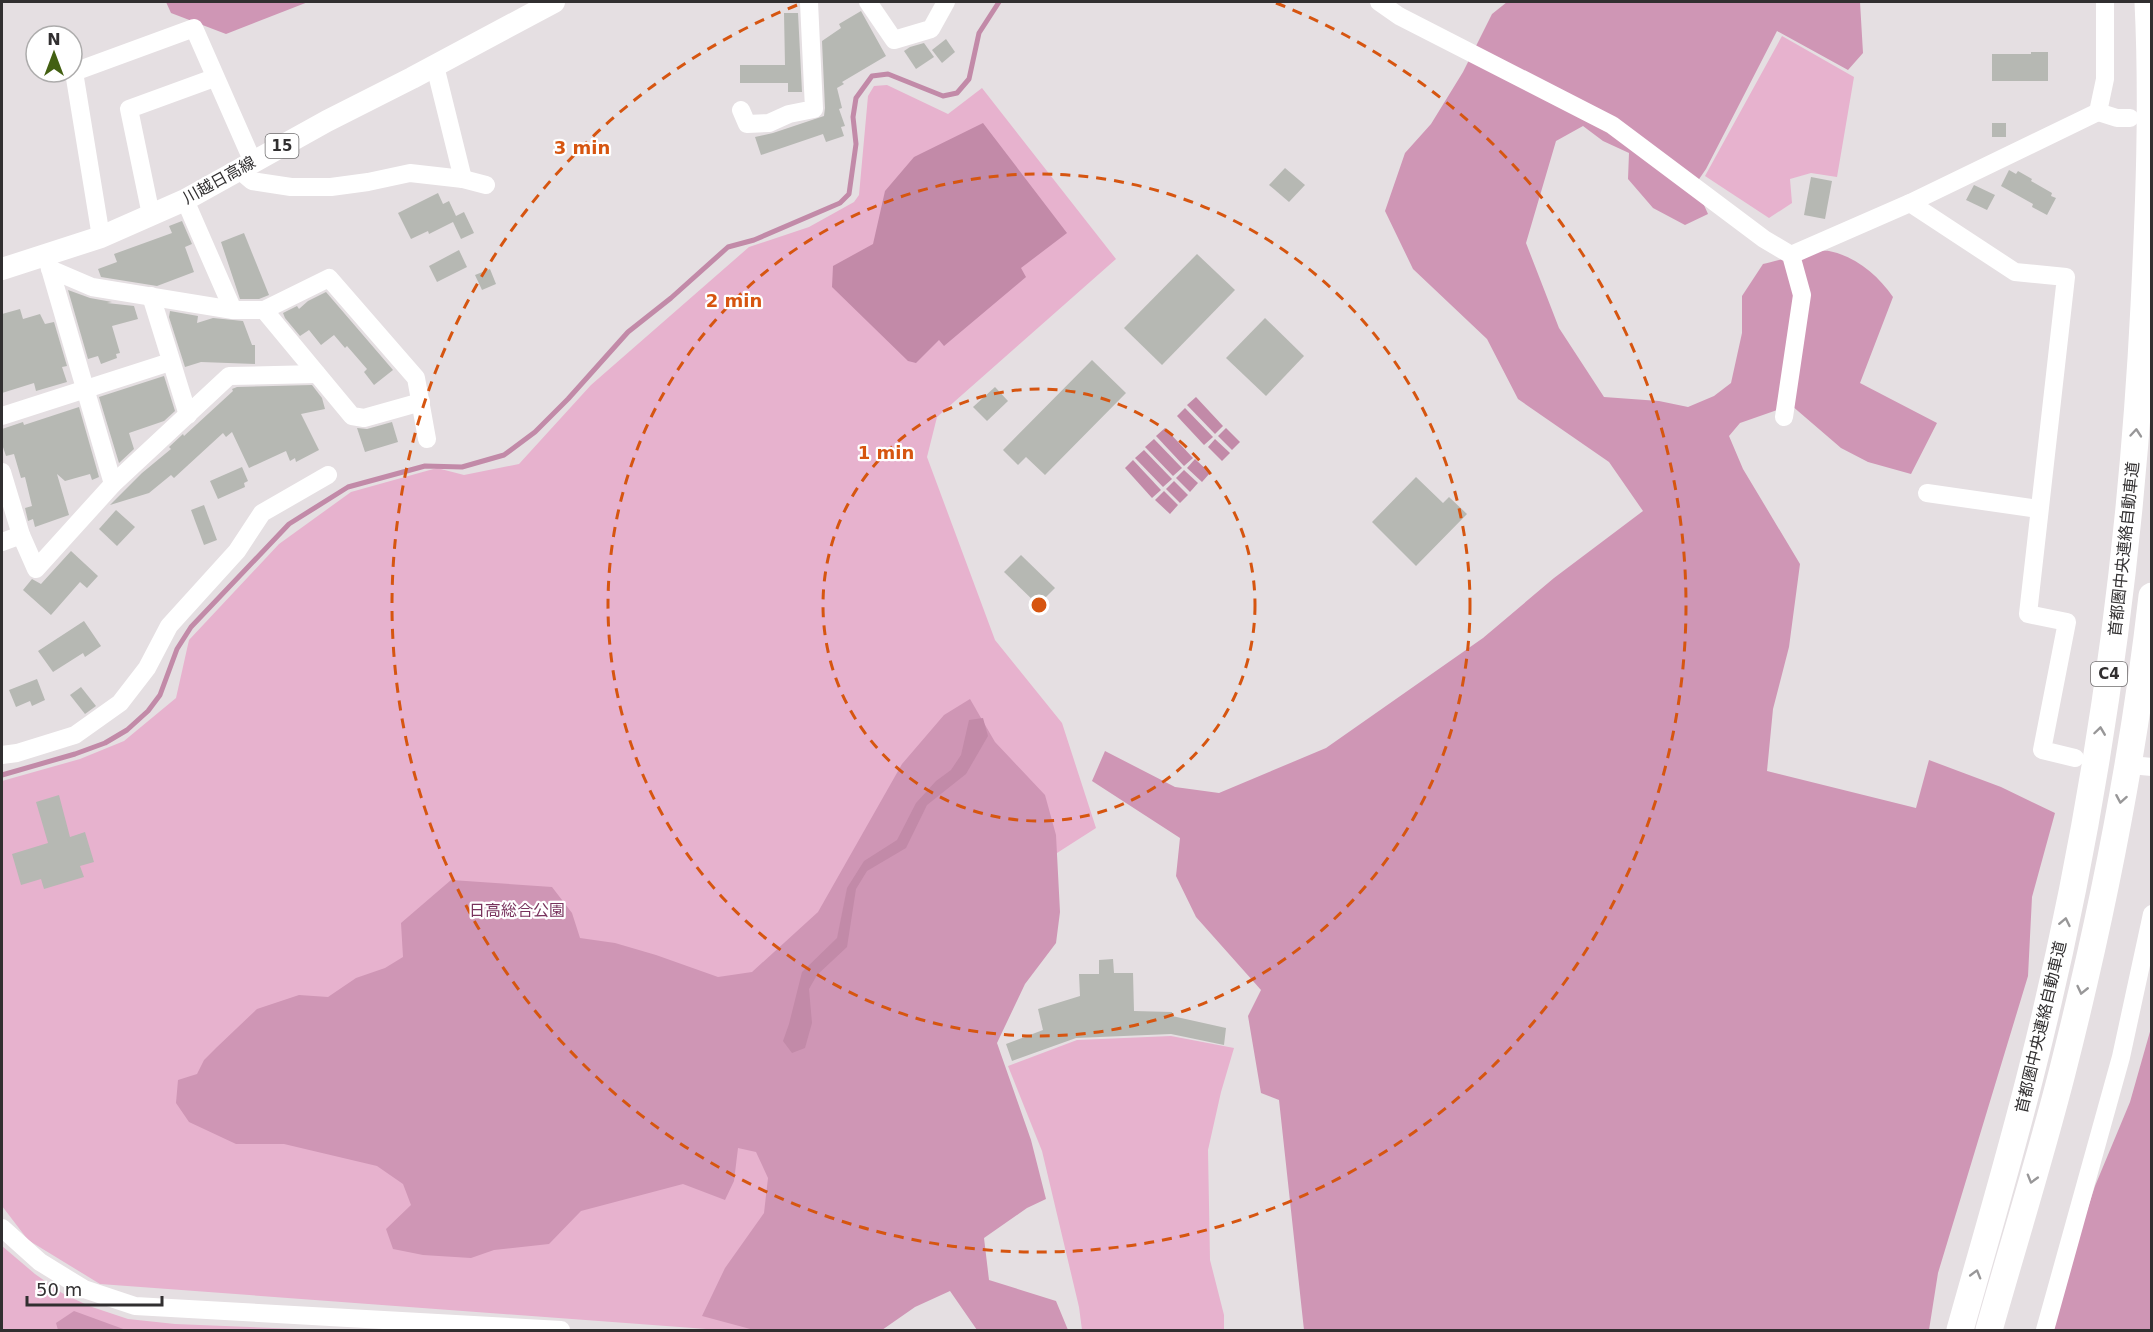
<svg xmlns="http://www.w3.org/2000/svg" width="2153" height="1332" viewBox="0 0 2153 1332" font-family="'DejaVu Sans','Noto Sans JP',sans-serif">
  <style>
    .green { fill: #e7b2ce }
    .forest { fill: #cf96b5 }
    .water { fill: #c28aa8 }
    .lines { fill: none; stroke-linecap: round; stroke-linejoin: round }
    .stream { stroke: #c28aa8; stroke-width: 5 }
    .building { fill: #b6b8b3 }
    .minor { stroke: #fff; stroke-width: 18 }
    .major { stroke: #fff; stroke-width: 22 }
    .highway { stroke: #fff; stroke-width: 27 }
    .oneway { stroke: #989798 }
    .ring { fill: none; stroke: #d65510; stroke-width: 3; stroke-dasharray: 10 8 }
    .labels { text-anchor: middle; dominant-baseline: central; stroke-width: 4.5; stroke-linejoin: round; paint-order: stroke }
    .shield { fill: #fff; stroke: #6f6d6e; stroke-width: 1.5 }
    .shield-label { font-size: 15px; font-weight: bold; fill: #312f30 }
    .street-label { font-size: 16px; fill: #312f30; stroke: #fff }
    .park-label { font-size: 16px; fill: #79345e; stroke: #fff }
    .centre { fill: #d65510; stroke: #fff; stroke-width: 3 }
    .ring-label { font-size: 18px; text-anchor: middle; font-weight: bold; fill: #d65510; stroke: #fff; stroke-width: 4.5; stroke-linejoin: round; paint-order: stroke }
  </style>
  <rect width="100%" height="100%" fill="#e5dfe2"/>
  <g class="green">
    <polygon points="1782,36 1854,77 1837,177 1811,173 1790,179 1792,203 1769,218 1705,176"/>
    <polygon points="887,85 948,114 982,88 1116,259 937,417 927,457 995,640 1062,723 1096,828 932,933 766,1330 720,1330 100,1284 28,1240 2,1206 2,781 80,759 124,741 176,698 189,640 279,544 351,492 437,468 464,475 519,464 591,385 749,247 809,227 854,202 859,195 868,96 874,86"/>
    <polygon points="1171,1036 1234,1048 1221,1092 1208,1150 1210,1260 1224,1315 1224,1330 1082,1330 1079,1307 1042,1151 1008,1066 1077,1040"/>
    <polygon points="2,1246 35,1274 62,1293 89,1306 128,1319 175,1324 322,1330 2,1330"/>
  </g>
  <g class="forest">
    <polygon points="166,2 308,2 226,34 171,13"/>
    <path d="M 1507,2 L 1860,2 L 1863,53 L 1848,70 L 1777,31 L 1706,169 L 1695,185 L 1708,214 L 1685,225 L 1653,208 L 1628,179 L 1629,153 L 1603,141 L 1583,126 L 1556,141 L 1526,243 L 1559,328 L 1604,397 L 1659,401 L 1688,407 L 1714,396 L 1731,383 L 1742,333 L 1742,296 L 1763,264 C 1777,261 1818,249 1829,251 C 1855,256 1878,275 1893,297 L 1860,383 L 1937,423 L 1911,474 L 1868,462 L 1841,448 L 1791,405 L 1740,423 L 1729,436 L 1743,469 L 1800,564 L 1789,647 L 1773,709 L 1767,771 L 1916,808 L 1929,760 L 2001,787 L 2055,813 L 2032,897 L 2028,976 L 1938,1273 L 1929,1330 L 1304,1330 L 1279,1100 L 1261,1093 L 1248,1016 L 1261,990 L 1196,917 L 1176,876 L 1180,838 L 1092,781 L 1105,751 L 1175,787 L 1219,793 L 1326,748 L 1483,638 L 1554,578 L 1643,511 L 1609,462 L 1518,399 L 1487,339 L 1413,269 L 1385,211 L 1405,153 L 1431,124 L 1463,72 L 1492,14 Z"/>
    <polygon points="970,699 995,742 1045,795 1056,835 1060,912 1056,943 1025,984 997,1043 1031,1140 1046,1199 1027,1208 984,1238 989,1280 1056,1301 1068,1330 977,1330 950,1291 915,1307 882,1330 754,1330 702,1316 725,1268 764,1213 768,1178 756,1152 738,1148 734,1181 725,1200 683,1184 581,1211 549,1244 494,1250 471,1258 423,1255 393,1249 386,1229 411,1205 403,1184 377,1166 284,1144 236,1144 189,1122 176,1103 178,1080 197,1074 204,1060 216,1048 257,1009 299,995 328,997 356,978 385,968 403,957 401,923 451,880 552,887 572,913 580,938 615,943 656,955 718,977 752,972 818,912 902,764 944,715"/>
    <polygon points="2151,1028 2151,1330 2052,1330 2058,1300 2095,1186 2130,1102"/>
    <polygon points="74,1311 126,1330 58,1330 56,1323"/>
  </g>
  <g class="water">
    <polygon points="983,123 1067,233 1021,268 1026,277 944,346 939,340 916,363 908,361 832,287 833,266 873,244 885,191 914,157"/>
    <polygon points="1196,397 1223,426 1215,434 1187,405"/>
    <polygon points="1185,408 1213,437 1204,445 1177,416"/>
    <polygon points="1165,428 1193,458 1184,466 1156,436"/>
    <polygon points="1226,428 1240,442 1232,450 1218,436"/>
    <polygon points="1154,439 1182,468 1173,476 1145,447"/>
    <polygon points="1215,439 1230,453 1222,461 1208,447"/>
    <polygon points="1144,450 1172,479 1163,487 1135,458"/>
    <polygon points="1195,459 1210,473 1202,482 1187,468"/>
    <polygon points="1133,460 1161,490 1152,498 1125,468"/>
    <polygon points="1184,470 1198,483 1190,492 1176,478"/>
    <polygon points="1174,481 1188,495 1180,503 1166,489"/>
    <polygon points="1164,491 1178,505 1170,514 1155,500"/>
    <polygon points="983,718 988,736 966,774 927,805 906,848 867,871 856,889 847,947 817,975 809,989 812,1023 805,1048 792,1053 783,1041 789,1024 802,972 837,938 847,888 864,861 897,840 916,803 936,781 951,770 961,755 969,720"/>
  </g>
  <g class="lines">
    <polyline class="stream" points="2,775 75,754 105,743 127,730 148,711 160,695 177,649 191,627 289,524 348,487 425,466 462,467 504,455 535,432 568,399 628,332 671,298 728,247 754,240 840,203 849,194 856,144 853,117 856,98 872,76 888,74 943,96 957,93 969,79 979,33 999,2"/>
  </g>
  <g class="building">
    <polygon points="861,11 886,56 842,82 844,84 837,88 842,108 839,109 845,126 841,127 844,136 826,142 823,134 761,155 755,137 773,133 824,116 825,108 822,41 841,28 839,24"/>
    <polygon points="784,13 798,13 802,92 788,92 788,83 740,83 740,65 785,65"/>
    <polygon points="946,39 955,52 942,63 932,50"/>
    <polygon points="924,43 934,57 916,69 904,51 910,47"/>
    <polygon points="2031,52 2048,52 2048,81 1992,81 1992,54 2031,54"/>
    <rect x="1992" y="123" width="14" height="14"/>
    <polygon points="1285,168 1305,185 1289,202 1269,185"/>
    <polygon points="2009,170 2016,174 2018,171 2032,179 2031,181 2052,193 2051,196 2056,198 2047,215 2032,207 2033,204 2001,186"/>
    <polygon points="1811,177 1832,181 1825,219 1804,215"/>
    <polygon points="1974,185 1995,195 1987,210 1966,200"/>
    <polygon points="438,193 443,204 449,201 456,216 464,212 474,233 461,239 453,222 429,234 428,231 411,239 398,213"/>
    <polygon points="182,221 192,244 185,247 194,272 157,286 101,277 98,269 117,262 114,254 172,233 169,226"/>
    <polygon points="244,233 269,295 259,299 240,299 221,242"/>
    <polygon points="459,250 467,267 437,282 429,266"/>
    <polygon points="1197,254 1235,290 1162,365 1124,328"/>
    <polygon points="490,269 496,284 482,290 475,275"/>
    <polygon points="68,290 90,298 112,302 107,303 134,306 138,319 112,326 120,353 116,354 117,358 101,364 98,356 88,359"/>
    <polygon points="326,292 393,370 374,385 364,372 367,369 347,346 345,348 334,335 321,345 309,330 300,336 285,318 283,313 297,306 299,309 308,301"/>
    <polygon points="20,309 23,319 40,314 45,324 54,322 67,366 62,367 67,382 36,391 34,383 2,393 2,314"/>
    <polygon points="170,311 198,316 197,323 213,318 243,321 252,345 255,345 255,364 201,362 185,367 169,317"/>
    <polygon points="1265,318 1304,356 1266,396 1226,358"/>
    <polygon points="1092,360 1126,393 1045,475 1026,457 1018,465 1003,450"/>
    <polygon points="164,376 175,411 164,421 129,433 134,449 119,463 99,397"/>
    <polygon points="312,385 322,398 325,409 301,414 319,450 296,462 295,458 290,461 286,451 249,468 232,432 226,437 223,433 174,478 171,475 149,493 110,505 142,473 171,449 169,447 183,434 184,436 233,391 232,389 237,387"/>
    <polygon points="995,387 1008,401 987,421 973,407"/>
    <polygon points="79,407 99,477 92,480 90,474 65,481 57,474 69,515 35,527 33,519 28,521 25,508 32,506 25,477 21,478 14,454 6,456 2,444 2,429 23,422 24,425"/>
    <polygon points="392,422 398,442 365,452 357,428 367,429"/>
    <polygon points="242,467 248,481 244,483 245,487 218,499 210,481"/>
    <polygon points="1416,477 1443,503 1449,497 1467,514 1416,566 1372,522"/>
    <polygon points="204,505 217,540 204,545 191,510"/>
    <polygon points="116,510 135,527 117,546 99,529"/>
    <polygon points="71,551 98,576 87,588 80,582 51,615 23,590 32,579 41,584"/>
    <polygon points="1021,555 1055,588 1038,605 1004,572"/>
    <polygon points="84,621 101,646 85,657 83,653 53,672 38,651"/>
    <polygon points="37,679 45,700 32,706 30,701 16,707 9,690"/>
    <polygon points="81,687 96,706 85,714 70,695"/>
    <polygon points="59,795 70,837 85,832 94,862 80,866 84,877 44,889 41,879 21,885 12,854 48,843 36,802"/>
    <polygon points="1113,959 1114,973 1133,973 1134,1011 1172,1012 1172,1016 1226,1028 1224,1045 1171,1034 1076,1038 1012,1061 1006,1044 1043,1030 1038,1009 1080,996 1079,974 1099,974 1099,960"/>
  </g>
  <g class="lines">
    <g class="minor">
      <polyline points="868,2 894,40 931,29 946,2"/>
      <polyline points="1379,2 1399,16 1612,125 1764,239 1791,255 1802,295 1784,417"/>
      <polyline points="435,66 463,179"/>
      <polyline points="741,110 747,124 769,123 789,114 814,109 809,2"/>
      <polyline points="2098,112 2117,118 2130,118"/>
      <polyline points="239,170 252,181 291,187 331,187 368,182 410,173 463,179 486,185"/>
      <polyline points="185,200 233,310 264,310 352,416 364,418 421,402"/>
      <polyline points="1910,203 2015,272 2066,277 2028,614 2067,622 2042,750 2075,758"/>
      <polyline points="151,215 129,109 214,78"/>
      <polyline points="101,237 74,72 194,28 253,162"/>
      <polyline points="46,255 113,484"/>
      <polyline points="1791,255 1910,203 2098,112 2105,79 2105,2"/>
      <polyline points="50,269 92,287 233,310"/>
      <polyline points="151,296 188,415"/>
      <polyline points="264,310 329,278 416,378 427,439"/>
      <polyline points="2,416 170,362"/>
      <polyline points="2,472 21,535 36,569 113,484 229,376 317,374"/>
      <polyline points="1927,493 2038,509"/>
      <polyline points="2,542 21,535"/>
      <polyline points="2,755 17,753 75,735 120,703 147,668 169,626 237,551 262,513 328,475"/>
      <polyline points="2141,766 2152,767"/>
      <polyline points="2,1228 40,1262 84,1289 135,1306 561,1330"/>
      <polyline points="2045,1330 2121,1057 2152,914"/>
    </g>
    <polyline class="major" points="2,269 101,237 185,200 327,121 412,78 554,2"/>
    <g class="highway">
      <path d="M 1960,1330 C 1984,1244 2010,1157 2032,1069 C 2095,820 2131,563 2144,306 C 2149,205 2153,103 2148,2"/>
      <path d="M 1989,1330 C 2013,1245 2040,1159 2062,1073 C 2102,916 2134,756 2152,596"/>
    </g>
  </g>
  <defs><path id="oneway-chevron" d="M-2-3.5L2.5 0L-2 3.5" fill="none" stroke-width="1.6" stroke-linecap="round" stroke-linejoin="round" transform="scale(1.5)"/></defs>
  <g class="oneway">
    <use href="#oneway-chevron" transform="translate(2136 433) rotate(-85)"/>
    <use href="#oneway-chevron" transform="translate(2100 731) rotate(-82)"/>
    <use href="#oneway-chevron" transform="translate(2121 799) rotate(100)"/>
    <use href="#oneway-chevron" transform="translate(2065 922) rotate(-78)"/>
    <use href="#oneway-chevron" transform="translate(2082 990) rotate(103)"/>
    <use href="#oneway-chevron" transform="translate(2032 1179) rotate(106)"/>
    <use href="#oneway-chevron" transform="translate(1976 1274) rotate(-74)"/>
  </g>
  <g class="ring">
    <circle cx="1039" cy="605" r="216"/>
    <circle cx="1039" cy="605" r="431"/>
    <path d="M1276 3A647 647 0 1 1 802 3"/>
  </g>
  <g class="labels">
    <g class="shield">
      <rect x="265.5" y="134" width="33" height="24" rx="4.5"/>
      <rect x="2091" y="662" width="36" height="24" rx="4.5"/>
    </g>
    <g class="shield-label">
      <text x="282" y="146">15</text>
      <text x="2109" y="674">C4</text>
    </g>
    <g class="street-label">
      <text transform="translate(219 180) rotate(-29)">川越日高線</text>
      <text transform="translate(2124 549) rotate(-84)">首都圏中央連絡自動車道</text>
      <text transform="translate(2041 1027) rotate(-77)">首都圏中央連絡自動車道</text>
    </g>
    <g class="park-label">
      <text x="517" y="910">日高総合公園</text>
    </g>
  </g>
  <circle cx="1039" cy="605" r="9" class="centre"/>
  <g class="ring-label">
    <text x="582" y="154">3 min</text>
    <text x="734" y="307">2 min</text>
    <text x="886" y="459">1 min</text>
  </g>
  <rect width="2153" height="1332" fill="none" stroke="#312f30" stroke-width="6"/>
  <g transform="translate(54 54)"><circle r="28" fill="#ffffff" stroke="#adacac" stroke-width="1.5"/>
  <path d="M0-4.5L10 22L0 15L-10 22Z" fill="#436012"/>
  <text y="-9" font-size="16" font-weight="bold" text-anchor="middle" fill="#312f30">N</text>
  </g>
  <path d="M27 1296v9h135v-9" fill="none" stroke="#312f30" stroke-width="3"/>
  <text x="36" y="1296" font-size="18" fill="#312f30" stroke="#ffffff" stroke-width="4.5" paint-order="stroke">50 m</text>
</svg>
